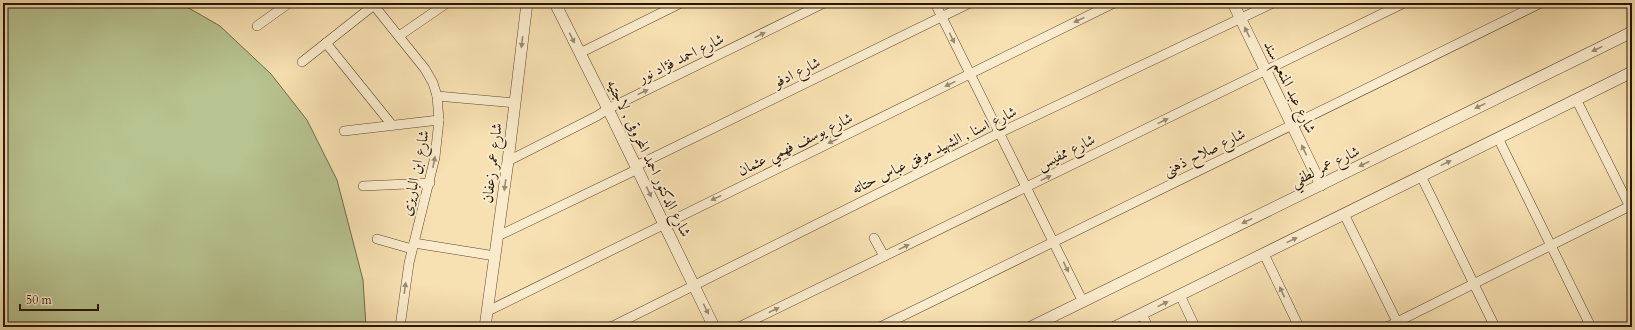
<svg xmlns="http://www.w3.org/2000/svg" width="1635" height="330" viewBox="0 0 1635 330" font-family="Cardo,Amiri,serif">
  <style>
    .green { fill: #b7c390; stroke: #6e6c4a }
    .lines { fill: none; stroke-linecap: round; stroke-linejoin: round }
    .minor-casing { stroke: #5a482f; stroke-width: 10 }
    .tertiary-casing { stroke: #5a482f; stroke-width: 12 }
    .minor { stroke: #faebcc; stroke-width: 9 }
    .tertiary { stroke: #faebcc; stroke-width: 11 }
    .oneway { fill: #9b8b72 }
    .labels { text-anchor: middle; dominant-baseline: central; stroke-width: 4; stroke-linejoin: round; paint-order: stroke }
    .street-label { font-size: 15px; fill: #261604; stroke: #faebcc }
  </style>
  <rect width="100%" height="100%" fill="#f7e0b1"/>
  <filter id="stains"><feTurbulence type="fractalNoise" baseFrequency=".005" numOctaves="4"/><feColorMatrix values="0 0 0 0 .2 0 0 0 0 .09 0 0 0 0 .02 0 0 0 .5 -.17"/></filter>
  <radialGradient id="worn" r=".72"><stop offset=".6" stop-color="#630" stop-opacity="0"/><stop offset="1" stop-color="#630" stop-opacity=".3"/></radialGradient>
  <polygon class="green" points="3,3 180,3 220,26 271,74 307,120 337,180 363,280 366,327 3,327"/>
  <g class="lines">
    <g class="minor-casing">
      <g id="minor">
        <polyline points="372,3 425,69 433,83 437,96 439,120 435,157 409,263 400,327"/>
        <polyline points="935,3 1083,302"/>
        <polyline points="257,26 289,3"/>
        <polyline points="399,36 447,3"/>
        <polyline points="326,43 392,125"/>
        <polyline points="580,53 681,3"/>
        <polyline points="302,62 374,5"/>
        <polyline points="437,96 515,103"/>
        <polyline points="1576,99 1632,211"/>
        <polyline points="344,131 439,120"/>
        <polyline points="1498,138 1591,327"/>
        <polyline points="508,161 597,116 608,109 824,3"/>
        <polyline points="636,166 970,3"/>
        <polyline points="1421,176 1495,327"/>
        <polyline points="363,186 430,183"/>
        <polyline points="1344,214 1399,326"/>
        <polyline points="498,236 638,169"/>
        <polyline points="874,238 884,256"/>
        <polyline points="377,239 412,249"/>
        <polyline points="414,243 495,256"/>
        <polyline points="1264,254 1299,327"/>
        <polyline points="1180,295 1195,327"/>
        <polyline points="488,311 1114,3"/>
        <polyline points="1142,314 1148,327"/>
        <polyline points="611,327 999,133 1273,3"/>
        <polyline points="739,327 1404,3"/>
        <polyline points="880,327 1541,3"/>
        <polyline points="1387,327 1632,205"/>
      </g>
    </g>
    <g class="tertiary-casing">
      <g id="tertiary">
        <polyline points="555,3 608,109 714,327"/>
        <polyline points="1233,3 1321,185"/>
        <polyline points="485,327 508,161 527,3"/>
        <polyline points="1031,327 1632,32"/>
        <polyline points="1115,327 1632,72"/>
      </g>
    </g>
    <use href="#minor" class="minor"/>
    <use href="#tertiary" class="tertiary"/>
  </g>
  <defs><path id="oneway-solid" d="M-6-.8H1V-3.2L6.5 0L1 3.2V.8H-6Z"/></defs>
  <g class="oneway">
    <use href="#oneway-solid" transform="translate(1079 20) rotate(154)"/>
    <use href="#oneway-solid" transform="translate(1247 32) rotate(-116)"/>
    <use href="#oneway-solid" transform="translate(760 35) rotate(-26)"/>
    <use href="#oneway-solid" transform="translate(572 38) rotate(63)"/>
    <use href="#oneway-solid" transform="translate(952 38) rotate(64)"/>
    <use href="#oneway-solid" transform="translate(522 42) rotate(97)"/>
    <use href="#oneway-solid" transform="translate(1597 49) rotate(154)"/>
    <use href="#oneway-solid" transform="translate(950 84) rotate(154)"/>
    <use href="#oneway-solid" transform="translate(643 92) rotate(-26)"/>
    <use href="#oneway-solid" transform="translate(1480 106) rotate(154)"/>
    <use href="#oneway-solid" transform="translate(1163 121) rotate(-26)"/>
    <use href="#oneway-solid" transform="translate(833 141) rotate(154)"/>
    <use href="#oneway-solid" transform="translate(1304 150) rotate(-116)"/>
    <use href="#oneway-solid" transform="translate(434 162) rotate(-79)"/>
    <use href="#oneway-solid" transform="translate(1446 163) rotate(-26)"/>
    <use href="#oneway-solid" transform="translate(1364 164) rotate(154)"/>
    <use href="#oneway-solid" transform="translate(1046 178) rotate(-26)"/>
    <use href="#oneway-solid" transform="translate(505 185) rotate(98)"/>
    <use href="#oneway-solid" transform="translate(649 192) rotate(64)"/>
    <use href="#oneway-solid" transform="translate(716 198) rotate(154)"/>
    <use href="#oneway-solid" transform="translate(1247 221) rotate(154)"/>
    <use href="#oneway-solid" transform="translate(1292 240) rotate(-26)"/>
    <use href="#oneway-solid" transform="translate(904 247) rotate(-26)"/>
    <use href="#oneway-solid" transform="translate(1066 267) rotate(64)"/>
    <use href="#oneway-solid" transform="translate(405 288) rotate(-82)"/>
    <use href="#oneway-solid" transform="translate(1282 292) rotate(-115)"/>
    <use href="#oneway-solid" transform="translate(1163 304) rotate(-26)"/>
    <use href="#oneway-solid" transform="translate(706 309) rotate(64)"/>
    <use href="#oneway-solid" transform="translate(774 310) rotate(-26)"/>
  </g>
  <g class="labels">
    <g class="street-label">
      <text transform="translate(681 58) rotate(-26)">شارع احمد فؤاد نور</text>
      <text transform="translate(797 72) rotate(-26)">شارع ادفو</text>
      <text transform="translate(1290 87) rotate(64)">شارع عبد المنعم سند</text>
      <text transform="translate(795 144) rotate(-26)">شارع يوسف فهمي عثمان</text>
      <text transform="translate(934 150) rotate(-26)">شارع اسنا , الشهيد موفق عباس حتاته</text>
      <text transform="translate(1066 152) rotate(-26)">شارع ممفيس</text>
      <text transform="translate(1204 152) rotate(-26)">شارع صلاح ذهنى</text>
      <text transform="translate(649 158) rotate(64)">شارع الدكتور احمد المحروقى , لاجتيه</text>
      <text transform="translate(492 163) rotate(-83)">شارع عمر زعفان</text>
      <text transform="translate(1325 166) rotate(-26)">شارع عمر لطفي</text>
      <text transform="translate(415 173) rotate(-78)">شارع ابن الباريزى</text>
    </g>
  </g>
  <rect width="1635" height="330" fill="none" stroke="#f7e0b1" stroke-width="16"/>
  <rect x="4" y="4" width="1627" height="322" fill="none" stroke="#261604" stroke-width="2"/>
  <rect x="8" y="8" width="1619" height="314" fill="none" stroke="#261604"/>
  <path d="M20 304v6h78v-6" fill="none" stroke="#261604" stroke-width="2"/>
  <text x="26" y="304" font-size="12" fill="#261604" stroke="#faebcc" stroke-width="3" paint-order="stroke">50 m</text>
  <rect width="100%" height="100%" filter="url(#stains)"/>
  <rect width="100%" height="100%" fill="url(#worn)"/>
</svg>
